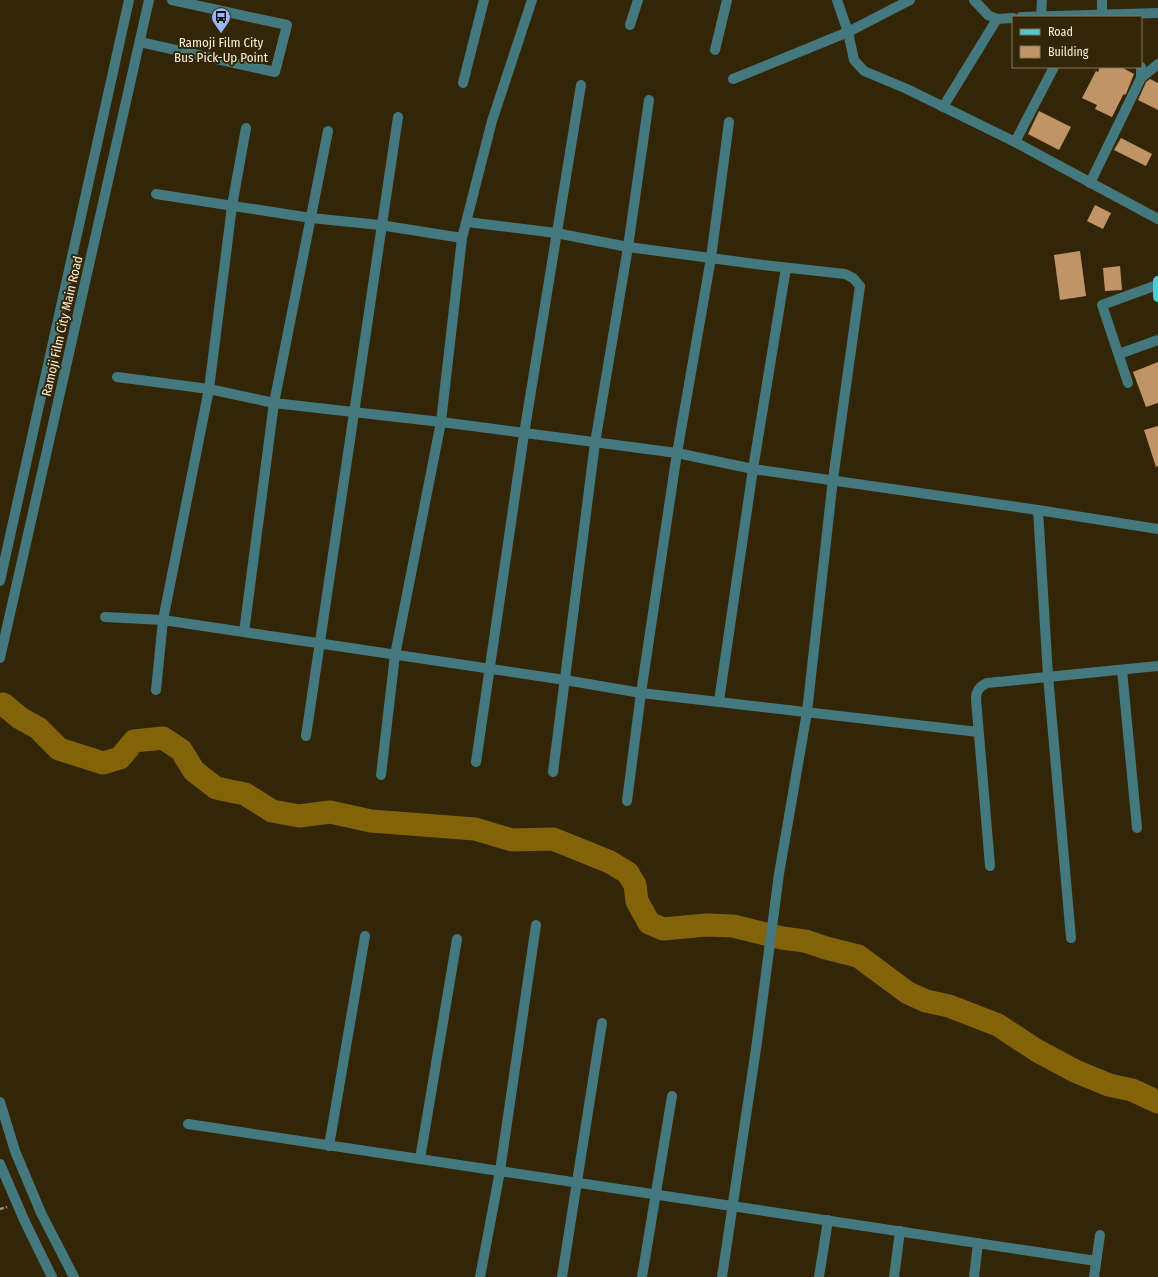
<svg xmlns="http://www.w3.org/2000/svg" width="1158" height="1277" viewBox="0 0 1158 1277" font-family="'Fira Sans Condensed',sans-serif">
  <style>
    .lines { fill: none; stroke-linecap: round; stroke-linejoin: round }
    .river { stroke: #83630a; stroke-width: 23 }
    .building { fill: #c19467 }
    .path { stroke: #a09375; stroke-width: 2.5; stroke-dasharray: 4 2; stroke-linecap: butt }
    .minor { stroke: #43787f; stroke-width: 10 }
    .major { stroke: #4ec9d7; stroke-width: 10 }
    .labels { text-anchor: middle; dominant-baseline: central; stroke-width: 4; stroke-linejoin: round; paint-order: stroke }
    .poi-label { font-size: 13px; fill: #fef0d3; stroke: #332607 }
    .street-label { font-size: 13px; fill: #fef0d3; stroke: #332607 }
  </style>
  <rect width="100%" height="100%" fill="#332607"/>
  <g class="lines">
    <polyline class="river" points="3,704 20,718 38,728 59,749 103,763 120,758 134,741 163,738 181,750 194,771 216,788 245,794 272,811 299,816 330,812 371,821 475,829 512,840 553,839 610,862 628,873 635,885 637,901 649,923 663,929 706,925 733,926 782,938 805,941 826,948 858,956 908,993 926,1001 949,1006 998,1025 1036,1050 1075,1071 1109,1085 1132,1090 1158,1102"/>
  </g>
  <g class="building">
    <polygon points="1100,67 1121,67 1134,74 1126,94 1123,95 1112,117 1095,109 1097,105 1082,98 1096,71 1098,72"/>
    <polygon points="1150,79 1158,83 1158,110 1138,100 1146,82"/>
    <polygon points="1039,111 1071,127 1059,150 1028,134"/>
    <polygon points="1121,138 1152,154 1146,166 1114,150"/>
    <polygon points="1095,205 1111,213 1103,229 1087,221"/>
    <polygon points="1080,251 1086,296 1060,300 1054,255"/>
    <polygon points="1120,266 1122,290 1105,291 1103,268"/>
    <polygon points="1158,362 1158,403 1146,407 1133,372"/>
    <polygon points="1158,426 1158,466 1156,467 1144,430"/>
  </g>
  <g class="lines">
    <polyline class="path" points="0,1209 7,1207"/>
    <g class="minor">
      <polyline points="837,0 848,32 854,60 864,71 907,89 1015,142 1158,219"/>
      <polyline points="974,0 988,15 997,19"/>
      <polyline points="1102,0 1102,15"/>
      <polyline points="1041,15 1042,0"/>
      <polyline points="1021,17 1158,13"/>
      <polyline points="630,25 638,0"/>
      <polyline points="140,42 275,72 287,25 172,0"/>
      <polyline points="715,50 727,0"/>
      <polyline points="1141,78 1158,64"/>
      <polyline points="733,79 848,32 910,0"/>
      <polyline points="463,83 484,0"/>
      <polyline points="943,107 997,19 1013,18"/>
      <polyline points="1015,142 1054,67"/>
      <polyline points="1090,183 1141,78 1141,67"/>
      <polyline points="156,194 311,218 380,225 462,238"/>
      <polyline points="467,222 556,233 628,247 763,265 845,274 853,278 860,286 833,479 807,712 779,874 757,1042 722,1277"/>
      <polyline points="1119,354 1158,340"/>
      <polyline points="117,377 209,389 274,403 441,422 677,453 753,469 1038,510 1158,529"/>
      <polyline points="1128,383 1102,305 1157,285"/>
      <polyline points="1038,510 1048,676 1071,938"/>
      <polyline points="0,581 129,0"/>
      <polyline points="105,617 163,620 565,680 641,693 978,732"/>
      <polyline points="244,632 274,403 328,131"/>
      <polyline points="0,658 149,0"/>
      <polyline points="1122,670 1137,828"/>
      <polyline points="156,690 163,620 209,389 232,206 246,128"/>
      <polyline points="719,701 753,469 786,268"/>
      <polyline points="306,736 398,117"/>
      <polyline points="476,762 524,434 581,85"/>
      <polyline points="553,772 595,443 628,247 649,100"/>
      <polyline points="381,775 395,655 441,422 462,238 492,121 532,0"/>
      <polyline points="627,801 641,693 677,453 711,258 729,122"/>
      <path d="M 990,866 L 976,699 C 976,691 979,687 987,683 L 1158,666"/>
      <polyline points="0,1102 15,1151 41,1213 74,1277"/>
      <polyline points="188,1124 1096,1261"/>
      <polyline points="329,1146 365,936"/>
      <polyline points="420,1159 457,939"/>
      <polyline points="0,1164 25,1222 52,1277"/>
      <polyline points="480,1277 500,1171 536,925"/>
      <polyline points="562,1277 602,1023"/>
      <polyline points="642,1277 672,1096"/>
      <polyline points="819,1277 828,1220"/>
      <polyline points="894,1277 900,1231"/>
      <polyline points="974,1277 978,1243"/>
      <polyline points="1094,1277 1100,1235"/>
    </g>
    <polyline class="major" points="1158,281 1158,297"/>
  </g>
  <defs>
    <g id="bus-pin" transform="scale(1)"><path d="M0 17L-7.5 6A9.5 9.5 0 1 1 7.5 6Z" fill="#97b6fd" stroke="#332607"/><path d="M-5-6H5V4H4V6H2V4H-2V6H-4V4H-5ZM-3.5-4V0h7V-4ZM-3.5 1.2v1.5H-2V1.2ZM2 1.2v1.5H3.5V1.2Z" fill="#111"/></g>
  </defs>
  <g fill-rule="evenodd">
    <use href="#bus-pin" x="221" y="17"/>
  </g>
  <g class="labels">
    <g class="poi-label">
      <text x="221" y="42">Ramoji Film City<tspan x="221" dy="15">Bus Pick-Up Point</tspan></text>
    </g>
    <g class="street-label">
      <text transform="translate(62 326) rotate(-77)">Ramoji Film City Main Road</text>
    </g>
  </g>
  <rect x="1012" y="16" width="130" height="52" fill="#332607" stroke="#847759"/>
  <rect x="1020" y="29" width="20" height="6" fill="#4ec9d7" stroke="#847759"/>
  <text x="1048" y="36" font-size="12" fill="#fef0d3">Road</text>
  <rect x="1020" y="46" width="20" height="12" fill="#c19467" stroke="#847759"/>
  <text x="1048" y="56" font-size="12" fill="#fef0d3">Building</text>
</svg>
